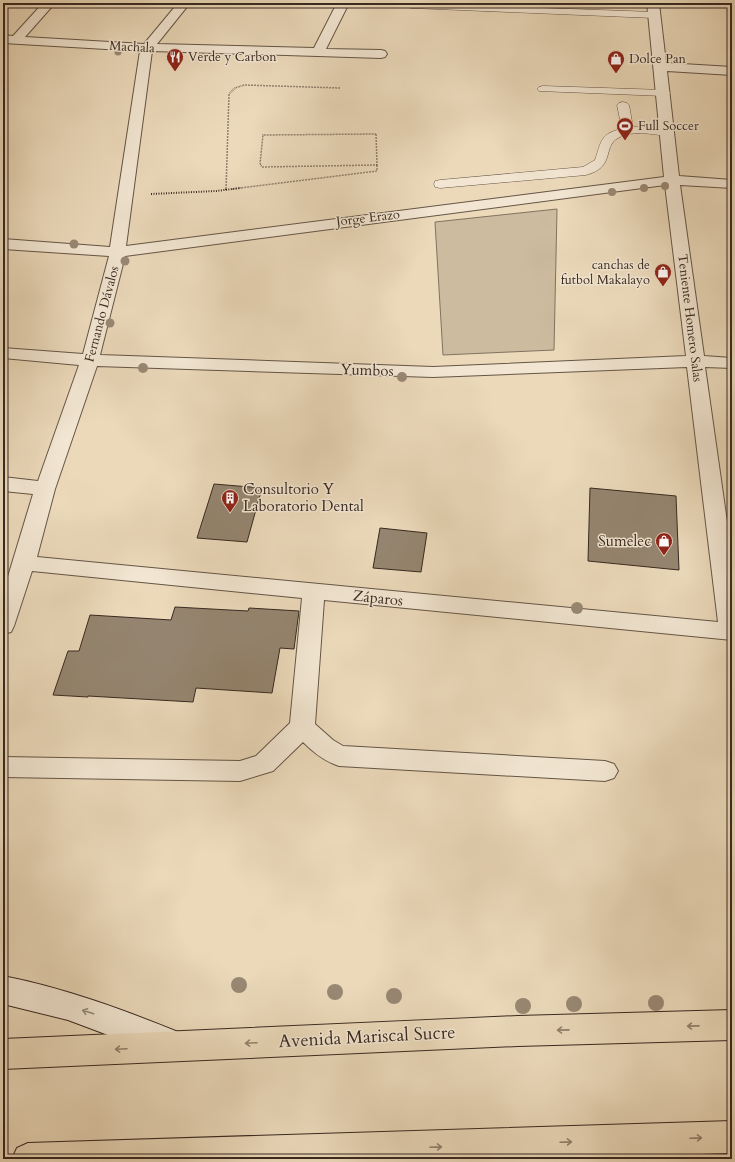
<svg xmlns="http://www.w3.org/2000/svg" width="735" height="1162" viewBox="0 0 735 1162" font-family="Cardo,serif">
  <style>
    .green { fill: #cdbba0; stroke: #827260 }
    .building { fill: #958570; stroke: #382920 }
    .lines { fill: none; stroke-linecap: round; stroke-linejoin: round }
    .service-casing { stroke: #655546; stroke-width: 1 }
    .minor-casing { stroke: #655546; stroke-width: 2 }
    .secondary-casing { stroke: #382920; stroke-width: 2 }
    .primary-casing { stroke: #382920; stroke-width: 2 }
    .path-far1 { stroke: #382920; stroke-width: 1.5; stroke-dasharray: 0.5 1; stroke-linecap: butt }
    .path { stroke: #382920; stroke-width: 2; stroke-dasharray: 1 1.5; stroke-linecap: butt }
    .service { fill: #f2e6d2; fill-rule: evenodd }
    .minor { fill: #f2e6d2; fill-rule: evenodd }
    .secondary { fill: #f2e6d2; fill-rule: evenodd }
    .primary { fill: #ebd9ba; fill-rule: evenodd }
    .tree { fill: #998874 }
    .oneway { stroke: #958879 }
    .oneway2 { stroke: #92816d }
    .labels { text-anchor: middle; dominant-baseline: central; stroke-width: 3; stroke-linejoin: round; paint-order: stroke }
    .far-street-label { font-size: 13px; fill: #382920; stroke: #f2e6d2 }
    .far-poi-label { font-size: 13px; fill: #382920; stroke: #f2e6d2; text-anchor: start }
    .street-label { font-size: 15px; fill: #382920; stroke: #f2e6d2 }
    .poi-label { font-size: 15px; fill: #382920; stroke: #f2e6d2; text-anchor: start }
    .near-street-label { font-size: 18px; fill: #382920; stroke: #f2e6d2 }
  </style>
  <rect width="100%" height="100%" fill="#ebd9ba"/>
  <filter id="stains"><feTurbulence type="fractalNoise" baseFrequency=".005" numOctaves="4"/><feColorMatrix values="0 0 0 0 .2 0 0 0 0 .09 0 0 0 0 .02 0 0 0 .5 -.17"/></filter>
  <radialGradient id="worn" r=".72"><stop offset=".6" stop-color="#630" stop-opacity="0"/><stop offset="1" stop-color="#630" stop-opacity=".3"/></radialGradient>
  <polygon class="green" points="557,209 554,350 443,355 435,222"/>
  <g class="building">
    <polygon points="214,484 262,488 247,542 197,538"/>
    <polygon points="590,488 676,496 679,570 588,561"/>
    <polygon points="380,528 427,533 421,572 373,568"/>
    <polygon points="175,607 248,611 249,608 299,611 294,649 280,648 272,693 196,688 193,702 88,696 88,697 53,695 68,651 79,651 90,615 171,620"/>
  </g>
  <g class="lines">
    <g class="service-casing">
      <g id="service">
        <polygon points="407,3 654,12 659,15 654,18 411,8 407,7 406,5"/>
        <polygon points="543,86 664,90 668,91 670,93 668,95 664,96 539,91 537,89 539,87"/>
        <path d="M 623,102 L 627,103 L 629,105 L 633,127 L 667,128 L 671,129 L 673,132 L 671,135 L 667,136 C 652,134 631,130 618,138 C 602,147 616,167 586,175 L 440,188 L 435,187 L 434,184 L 435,181 L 440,180 L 583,167 L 595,160 C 601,143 600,133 622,129 L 617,105 L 619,103 Z"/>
      </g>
    </g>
    <g class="minor-casing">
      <path id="minor" d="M 43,3 L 55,3 L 25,37 L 144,44 L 178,3 L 190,3 L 157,44 L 314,48 L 337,3 L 349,3 L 326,49 L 381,50 L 385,51 L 387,54 L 385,57 L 381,58 L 152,51 L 126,246 L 664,177 L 647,3 L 659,3 L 666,63 L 732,67 L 732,75 L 667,71 L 679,176 L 732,180 L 732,188 L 680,185 L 704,356 L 732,358 L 732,368 L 705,367 L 732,557 L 732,640 L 324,600 L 315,724 L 333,740 L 343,746 L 605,761 L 614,764 L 618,771 L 614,778 L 605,781 L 339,766 C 324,761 314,753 303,742 L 273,771 L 240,781 L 3,777 L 3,757 L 240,761 L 256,756 L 290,723 L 302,598 L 32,571 L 14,626 L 11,632 L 3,634 L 3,593 L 33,494 L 3,491 L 3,477 L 38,481 L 79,365 L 3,358 L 3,348 L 83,354 L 109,256 L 3,249 L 3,239 L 110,247 L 140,51 L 3,43 L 3,35 L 13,36 ZM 665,185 L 686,356 L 433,367 L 100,355 L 125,256 ZM 97,366 L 433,377 L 687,367 L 718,622 L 37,557 L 55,489 Z"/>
    </g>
    <g class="secondary-casing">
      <path id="secondary" d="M 3,976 C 65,988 124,1010 183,1034 L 187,1044 L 183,1054 L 172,1059 L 68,1020 L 3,1004 Z"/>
    </g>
    <g class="primary-casing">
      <g id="primary">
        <polygon points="732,1010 732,1040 518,1046 3,1069 3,1039 518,1016"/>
        <polygon points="732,1121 732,1153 543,1159 12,1159 17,1148 28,1143"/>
      </g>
    </g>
    <g class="path-far1">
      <polygon points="376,134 377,165 262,167 260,164 263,135"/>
      <polyline points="226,189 229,94 235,88 244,85 340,88"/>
      <polyline points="232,189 377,171 377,165"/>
    </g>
    <g class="path">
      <polyline points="226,190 226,188"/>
      <polyline points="151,194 216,191 241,188"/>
    </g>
    <use href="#service" class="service"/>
    <use href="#minor" class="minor"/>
    <use href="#secondary" class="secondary"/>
    <use href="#primary" class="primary"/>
  </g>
  <g class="tree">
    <circle cx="118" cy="52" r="3.5"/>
    <circle cx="665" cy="186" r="4"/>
    <circle cx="644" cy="188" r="4"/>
    <circle cx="612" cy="192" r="4"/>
    <circle cx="74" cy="244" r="4.5"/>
    <circle cx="125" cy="261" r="4.5"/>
    <circle cx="110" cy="323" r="4.5"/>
    <circle cx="143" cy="368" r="5"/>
    <circle cx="402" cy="377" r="5"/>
    <circle cx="577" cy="608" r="6"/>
    <circle cx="239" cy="985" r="8"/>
    <circle cx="335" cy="992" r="8"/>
    <circle cx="394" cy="996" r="8"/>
    <circle cx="656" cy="1003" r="8"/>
    <circle cx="574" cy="1004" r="8"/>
    <circle cx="523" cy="1006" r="8"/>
  </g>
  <defs><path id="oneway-shaft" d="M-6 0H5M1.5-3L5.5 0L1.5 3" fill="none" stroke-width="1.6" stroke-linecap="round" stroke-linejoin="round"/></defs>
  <use class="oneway" href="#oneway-shaft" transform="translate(88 1012) rotate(-162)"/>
  <g class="oneway2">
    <use href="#oneway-shaft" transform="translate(693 1026) rotate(179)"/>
    <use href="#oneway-shaft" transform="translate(563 1030) rotate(179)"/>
    <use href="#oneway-shaft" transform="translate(251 1043) rotate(177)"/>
    <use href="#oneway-shaft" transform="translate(121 1049) rotate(177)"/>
    <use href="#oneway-shaft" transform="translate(696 1138) rotate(-2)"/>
    <use href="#oneway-shaft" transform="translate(566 1142) rotate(-2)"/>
    <use href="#oneway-shaft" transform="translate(436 1147) rotate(-2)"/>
  </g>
  <defs>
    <g id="restaurant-pin" transform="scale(0.9)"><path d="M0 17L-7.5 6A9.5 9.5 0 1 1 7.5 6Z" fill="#8f2418" stroke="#f2e6d2"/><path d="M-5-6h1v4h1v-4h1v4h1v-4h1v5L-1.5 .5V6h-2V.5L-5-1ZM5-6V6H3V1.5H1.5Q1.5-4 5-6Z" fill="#fff"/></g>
    <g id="shop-pin" transform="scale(0.9)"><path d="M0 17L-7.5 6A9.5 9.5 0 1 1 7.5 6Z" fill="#8f2418" stroke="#f2e6d2"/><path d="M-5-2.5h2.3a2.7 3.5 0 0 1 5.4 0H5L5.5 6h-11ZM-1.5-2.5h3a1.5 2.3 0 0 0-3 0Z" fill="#fff"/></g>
    <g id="stadium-pin" transform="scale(0.9)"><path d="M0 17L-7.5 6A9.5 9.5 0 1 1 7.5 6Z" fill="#8f2418" stroke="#f2e6d2"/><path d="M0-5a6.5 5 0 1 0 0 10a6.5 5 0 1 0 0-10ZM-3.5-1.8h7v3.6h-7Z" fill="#fff"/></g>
    <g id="building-pin" transform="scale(0.9)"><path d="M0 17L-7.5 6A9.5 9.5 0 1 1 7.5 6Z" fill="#8f2418" stroke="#f2e6d2"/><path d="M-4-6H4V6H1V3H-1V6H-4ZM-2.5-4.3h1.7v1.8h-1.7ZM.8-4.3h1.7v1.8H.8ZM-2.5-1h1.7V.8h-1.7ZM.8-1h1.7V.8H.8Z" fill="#fff"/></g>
  </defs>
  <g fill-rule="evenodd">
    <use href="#restaurant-pin" x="175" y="57"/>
    <use href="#shop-pin" x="616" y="59"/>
    <use href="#stadium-pin" x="625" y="126"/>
    <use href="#shop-pin" x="663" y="272"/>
    <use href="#building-pin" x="230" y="498"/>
    <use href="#shop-pin" x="664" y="541"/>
  </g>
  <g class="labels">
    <g class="far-street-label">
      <text transform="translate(132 47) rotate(3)">Machala</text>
      <text transform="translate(368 218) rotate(-7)">Jorge Erazo</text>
      <text transform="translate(102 314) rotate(-75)">Fernando Dávalos</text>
      <text transform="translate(690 318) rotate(83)">Teniente Homero Salas</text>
    </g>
    <g class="far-poi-label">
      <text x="188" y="57">Verde y Carbon</text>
      <text x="629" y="59">Dolce Pan</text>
      <text x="638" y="126">Full Soccer</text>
      <text x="650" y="265" text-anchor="end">canchas de<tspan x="650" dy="15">futbol Makalayo</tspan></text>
    </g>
    <g class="street-label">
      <text transform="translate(367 370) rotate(2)">Yumbos</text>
      <text transform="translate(378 598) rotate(6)">Záparos</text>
    </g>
    <g class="poi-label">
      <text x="243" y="489">Consultorio Y<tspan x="243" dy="17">Laboratorio Dental</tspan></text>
      <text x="651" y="541" text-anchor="end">Sumelec</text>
    </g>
    <g class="near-street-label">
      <text transform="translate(367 1037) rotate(-3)">Avenida Mariscal Sucre</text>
    </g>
  </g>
  <rect width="735" height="1162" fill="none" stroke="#ebd9ba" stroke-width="16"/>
  <rect x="4" y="4" width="727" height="1154" fill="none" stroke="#382920" stroke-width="2"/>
  <rect x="8" y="8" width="719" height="1146" fill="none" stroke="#382920"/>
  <rect width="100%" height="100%" filter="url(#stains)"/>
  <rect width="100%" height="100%" fill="url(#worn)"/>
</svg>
